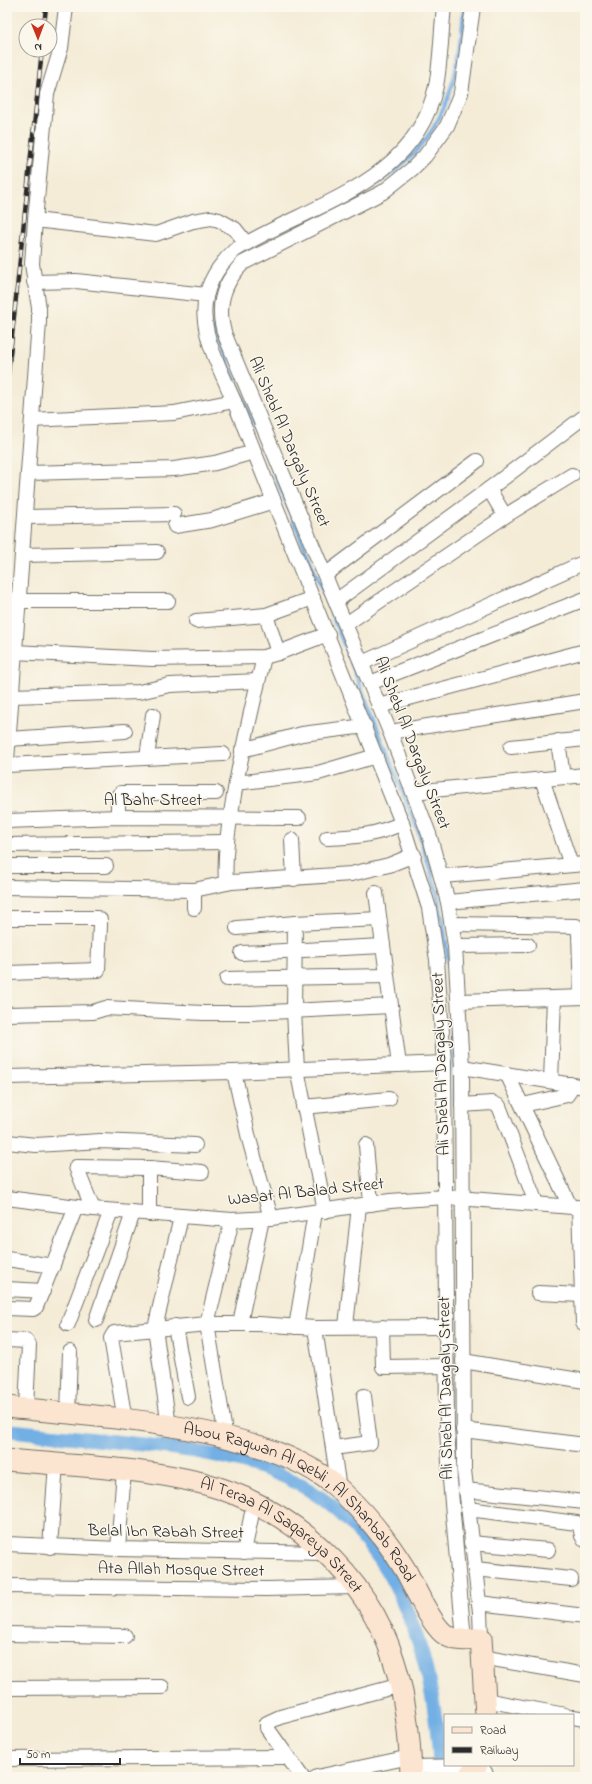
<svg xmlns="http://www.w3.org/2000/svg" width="592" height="1784" viewBox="0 0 592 1784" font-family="'Indie Flower',sans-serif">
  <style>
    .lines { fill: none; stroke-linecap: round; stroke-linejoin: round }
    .stream { stroke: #72afe4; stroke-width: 4 }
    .canal { stroke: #72afe4; stroke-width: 14 }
    .street-casing { stroke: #716f67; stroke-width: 16 }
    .secondary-casing { stroke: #716f67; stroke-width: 23 }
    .street { stroke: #fff; stroke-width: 14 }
    .secondary { stroke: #fce5d0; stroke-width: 21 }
    .rail-casing { stroke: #2b2b2b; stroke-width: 4.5 }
    .rail { stroke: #fbf7ec; stroke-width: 3; stroke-dasharray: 9; stroke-linecap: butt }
    .labels { text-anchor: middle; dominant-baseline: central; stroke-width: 3; stroke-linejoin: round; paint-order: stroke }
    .street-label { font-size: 17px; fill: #2b2b2b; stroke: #fbf7ec }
  </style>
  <rect width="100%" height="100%" fill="#fbf7ec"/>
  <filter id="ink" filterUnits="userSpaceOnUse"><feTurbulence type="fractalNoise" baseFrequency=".025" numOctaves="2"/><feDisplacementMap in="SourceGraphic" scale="8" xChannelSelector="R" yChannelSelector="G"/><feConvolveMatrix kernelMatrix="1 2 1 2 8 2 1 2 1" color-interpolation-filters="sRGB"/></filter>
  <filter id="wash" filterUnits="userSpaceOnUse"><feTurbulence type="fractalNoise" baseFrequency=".012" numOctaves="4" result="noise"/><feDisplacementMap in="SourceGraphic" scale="16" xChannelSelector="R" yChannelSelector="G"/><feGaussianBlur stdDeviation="0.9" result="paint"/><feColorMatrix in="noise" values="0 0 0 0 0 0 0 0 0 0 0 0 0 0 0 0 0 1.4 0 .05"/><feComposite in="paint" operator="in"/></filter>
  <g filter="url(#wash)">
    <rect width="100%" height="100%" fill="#f4ecd7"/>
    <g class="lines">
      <g class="stream">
        <path d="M 355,196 C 436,156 460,94 464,7"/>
        <polyline points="213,327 315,572 419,833 437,892 443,922 450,972"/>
        <polyline points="451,999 455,1104"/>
      </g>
      <path class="canal" d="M 7,1430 C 47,1434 88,1439 128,1443 C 177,1448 227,1454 273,1472 C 394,1519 437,1657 440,1777"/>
    </g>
  </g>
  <g filter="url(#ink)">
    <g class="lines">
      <g class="street-casing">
        <g id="street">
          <path d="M 444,7 C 441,33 441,60 436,86 C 415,185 309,204 235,250 C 181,300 210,346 234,401 L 402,823 L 429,908 L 437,960 L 444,1063 L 447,1428 L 450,1480 L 464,1640"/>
          <path d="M 473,7 L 461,93 L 447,126 L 425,156 L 412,169 L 383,192 L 243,263 C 222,284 216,308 225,335 L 390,732 L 429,834 L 448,902 L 455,946 L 462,1067 L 464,1470 L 480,1612 L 481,1638"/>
          <polyline points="35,220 156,234 193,221 211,218 219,220 235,229 246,243"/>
          <polyline points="34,282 76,281 206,295"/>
          <polyline points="32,420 174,413 234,401"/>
          <polyline points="28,473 174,469 215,463 254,452"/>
          <polyline points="489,489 505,516"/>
          <polyline points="25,517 174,514"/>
          <polyline points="175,526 212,520 274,501"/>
          <polyline points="22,555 157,552"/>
          <polyline points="325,575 477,461"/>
          <polyline points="19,601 168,601"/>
          <polyline points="336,601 489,489 585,416"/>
          <polyline points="266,615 278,653"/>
          <polyline points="196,621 266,615 313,598"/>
          <polyline points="346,624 505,516 572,475"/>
          <polyline points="14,652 152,659 264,657 278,653 328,634"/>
          <polyline points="362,663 585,562"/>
          <polyline points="370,683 585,599"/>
          <polyline points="12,696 139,692 170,685 258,681"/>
          <polyline points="379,706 585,651"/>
          <polyline points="390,732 585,701"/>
          <polyline points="9,739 125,731"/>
          <polyline points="558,741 563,777"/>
          <polyline points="511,747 585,739"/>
          <polyline points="242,750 302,734 365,726"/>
          <polyline points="147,757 153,715"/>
          <polyline points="7,760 39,322 39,308 32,264 35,220 47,94 61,48 66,7"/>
          <polyline points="7,765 223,754"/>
          <polyline points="542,779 571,865"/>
          <polyline points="236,783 318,773 376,756"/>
          <polyline points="413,792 585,775"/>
          <polyline points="118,817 118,796 121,793 216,793"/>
          <polyline points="7,821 118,817 299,818"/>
          <path d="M 327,838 C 355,837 378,835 402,823"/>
          <polyline points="292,840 294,879"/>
          <polyline points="7,845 226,842"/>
          <polyline points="7,866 106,866"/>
          <polyline points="442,876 585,864"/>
          <path d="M 226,883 C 224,852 229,825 234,795 C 242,748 253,703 264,657"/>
          <polyline points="7,887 194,890 232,882 351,874 389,865 414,855"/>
          <polyline points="376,893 399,1065"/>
          <polyline points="448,902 585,889"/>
          <polyline points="194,908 194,890"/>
          <polyline points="7,918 97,918 100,920 100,925 98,970 7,973"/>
          <polyline points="295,923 294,1011 297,1069 325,1211"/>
          <polyline points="452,924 576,926 579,933 581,997"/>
          <polyline points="237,928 295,923 379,919"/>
          <polyline points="455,946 528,945"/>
          <polyline points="242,953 383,946"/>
          <polyline points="227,979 387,976"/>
          <polyline points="459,1001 585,997"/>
          <polyline points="7,1014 93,1012 106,1008 203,1013 250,1013 391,1006"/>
          <polyline points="462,1067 585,1087"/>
          <polyline points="234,1072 249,1139 271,1218"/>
          <polyline points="507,1074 570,1206"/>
          <polyline points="7,1077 234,1072 444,1063"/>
          <polyline points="551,1081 554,998"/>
          <polyline points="462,1105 492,1103 499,1106 536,1203"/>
          <polyline points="523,1105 567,1095 569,1092 570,1084"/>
          <polyline points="303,1107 389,1099"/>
          <polyline points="7,1142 36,1145 100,1141 195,1145"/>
          <polyline points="366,1145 371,1204"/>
          <polyline points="149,1168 149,1214"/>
          <polyline points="7,1198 93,1209 232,1220 271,1218 390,1201 445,1197 585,1208"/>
          <polyline points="579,1207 583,1323"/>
          <polyline points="93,1209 76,1167 149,1168 202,1172"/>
          <polyline points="7,1259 53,1266"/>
          <polyline points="7,1289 43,1291"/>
          <polyline points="538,1293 582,1295"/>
          <polyline points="7,1308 33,1309 36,1307 76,1207"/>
          <polyline points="96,1320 133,1213"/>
          <polyline points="240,1323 262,1219"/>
          <polyline points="68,1324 111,1211"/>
          <polyline points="175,1326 188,1397"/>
          <polyline points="346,1326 359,1206"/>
          <polyline points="296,1327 315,1212"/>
          <polyline points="382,1327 383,1367 446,1366"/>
          <polyline points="315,1328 339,1489"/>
          <polyline points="7,1340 26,1341 29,1345 26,1409"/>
          <polyline points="463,1361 585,1381"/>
          <polyline points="68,1414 70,1352"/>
          <polyline points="125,1420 111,1338 114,1333 207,1324 259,1324 315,1328 446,1327"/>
          <polyline points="169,1426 155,1328 181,1217"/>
          <polyline points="463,1430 585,1445"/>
          <polyline points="226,1438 207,1324 232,1220"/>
          <polyline points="333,1448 370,1443 364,1396"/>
          <polyline points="465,1490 585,1502"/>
          <polyline points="468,1509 577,1523 580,1526 582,1536 585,1540"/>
          <polyline points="471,1543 548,1550"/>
          <polyline points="7,1544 118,1549 325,1553"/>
          <polyline points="50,1547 56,1464"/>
          <polyline points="118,1549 124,1471"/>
          <polyline points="244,1552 254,1503"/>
          <polyline points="475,1569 571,1579"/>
          <polyline points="7,1586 266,1589 355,1587"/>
          <polyline points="479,1603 585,1616"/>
          <polyline points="7,1634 125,1636"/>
          <polyline points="481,1657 585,1675"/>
          <polyline points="7,1688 162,1687"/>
          <polyline points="485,1700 565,1715"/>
          <polyline points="573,1717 585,1719"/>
          <polyline points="7,1759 286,1757"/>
          <polyline points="410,1767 476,1766 483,1769 488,1777"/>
          <polyline points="302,1777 267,1728 267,1723 280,1717 401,1685"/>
          <polyline points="317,1777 410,1757"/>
        </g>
      </g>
      <g class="secondary-casing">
        <g id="secondary">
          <path id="s1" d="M 7,1407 C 99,1417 271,1425 339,1489 C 365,1513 388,1541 406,1571 C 415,1588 430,1622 443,1633 C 454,1642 468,1640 481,1638 L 486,1715"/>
          <path id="s2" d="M 7,1460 C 71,1466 139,1467 202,1483 C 289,1506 367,1574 394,1661 C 406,1699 410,1737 411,1777"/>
          <polyline points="468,1777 477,1765"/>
        </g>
      </g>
      <use href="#street" class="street"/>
      <use href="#secondary" class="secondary"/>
      <g class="rail-casing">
        <g id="rail">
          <polyline points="44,26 46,7"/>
          <polyline points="7,383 42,50"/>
        </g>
      </g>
      <use href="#rail" class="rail"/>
    </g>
  </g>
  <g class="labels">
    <g class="street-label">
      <text transform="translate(289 442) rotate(67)">Ali Shebl Al Dargaly Street</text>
      <text transform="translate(412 743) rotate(69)">Ali Shebl Al Dargaly Street</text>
      <text x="153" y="800">Al Bahr Street</text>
      <text transform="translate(441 1064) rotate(-92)">Ali Shebl Al Dargaly Street</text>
      <text transform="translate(306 1192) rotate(-6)">Wasat Al Balad Street</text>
      <text transform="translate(446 1388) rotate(-91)">Ali Shebl Al Dargaly Street</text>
      <text stroke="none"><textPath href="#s1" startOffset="321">Abou Ragwan Al Qebli , Al Shanbab Road</textPath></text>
      <text transform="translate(166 1532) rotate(1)">Belal Ibn Rabah Street</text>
      <text stroke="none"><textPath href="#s2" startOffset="293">Al Teraa Al Saqareya Street</textPath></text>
      <text transform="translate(181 1570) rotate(1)">Ata Allah Mosque Street</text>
    </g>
  </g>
  <rect width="592" height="1784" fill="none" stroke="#fbf7ec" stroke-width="24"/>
  <rect x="444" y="1714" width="130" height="52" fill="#fbf7ec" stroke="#a8a59f"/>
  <rect x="452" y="1727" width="20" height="6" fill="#fce5d0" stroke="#a8a59f"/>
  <text x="480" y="1734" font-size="12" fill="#2b2b2b">Road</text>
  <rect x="452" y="1747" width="20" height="6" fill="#2b2b2b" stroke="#a8a59f"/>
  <text x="480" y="1754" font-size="12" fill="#2b2b2b">Railway</text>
  <g transform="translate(38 38) rotate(179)"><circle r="19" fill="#fbf7ec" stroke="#a8a59f"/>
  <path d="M0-3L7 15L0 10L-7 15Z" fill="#c8321e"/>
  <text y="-6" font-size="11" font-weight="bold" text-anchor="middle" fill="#2b2b2b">N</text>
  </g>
  <path d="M20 1758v6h100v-6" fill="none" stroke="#2b2b2b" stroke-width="2"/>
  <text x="26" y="1758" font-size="12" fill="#2b2b2b" stroke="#fbf7ec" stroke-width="3" paint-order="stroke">50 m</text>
</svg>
